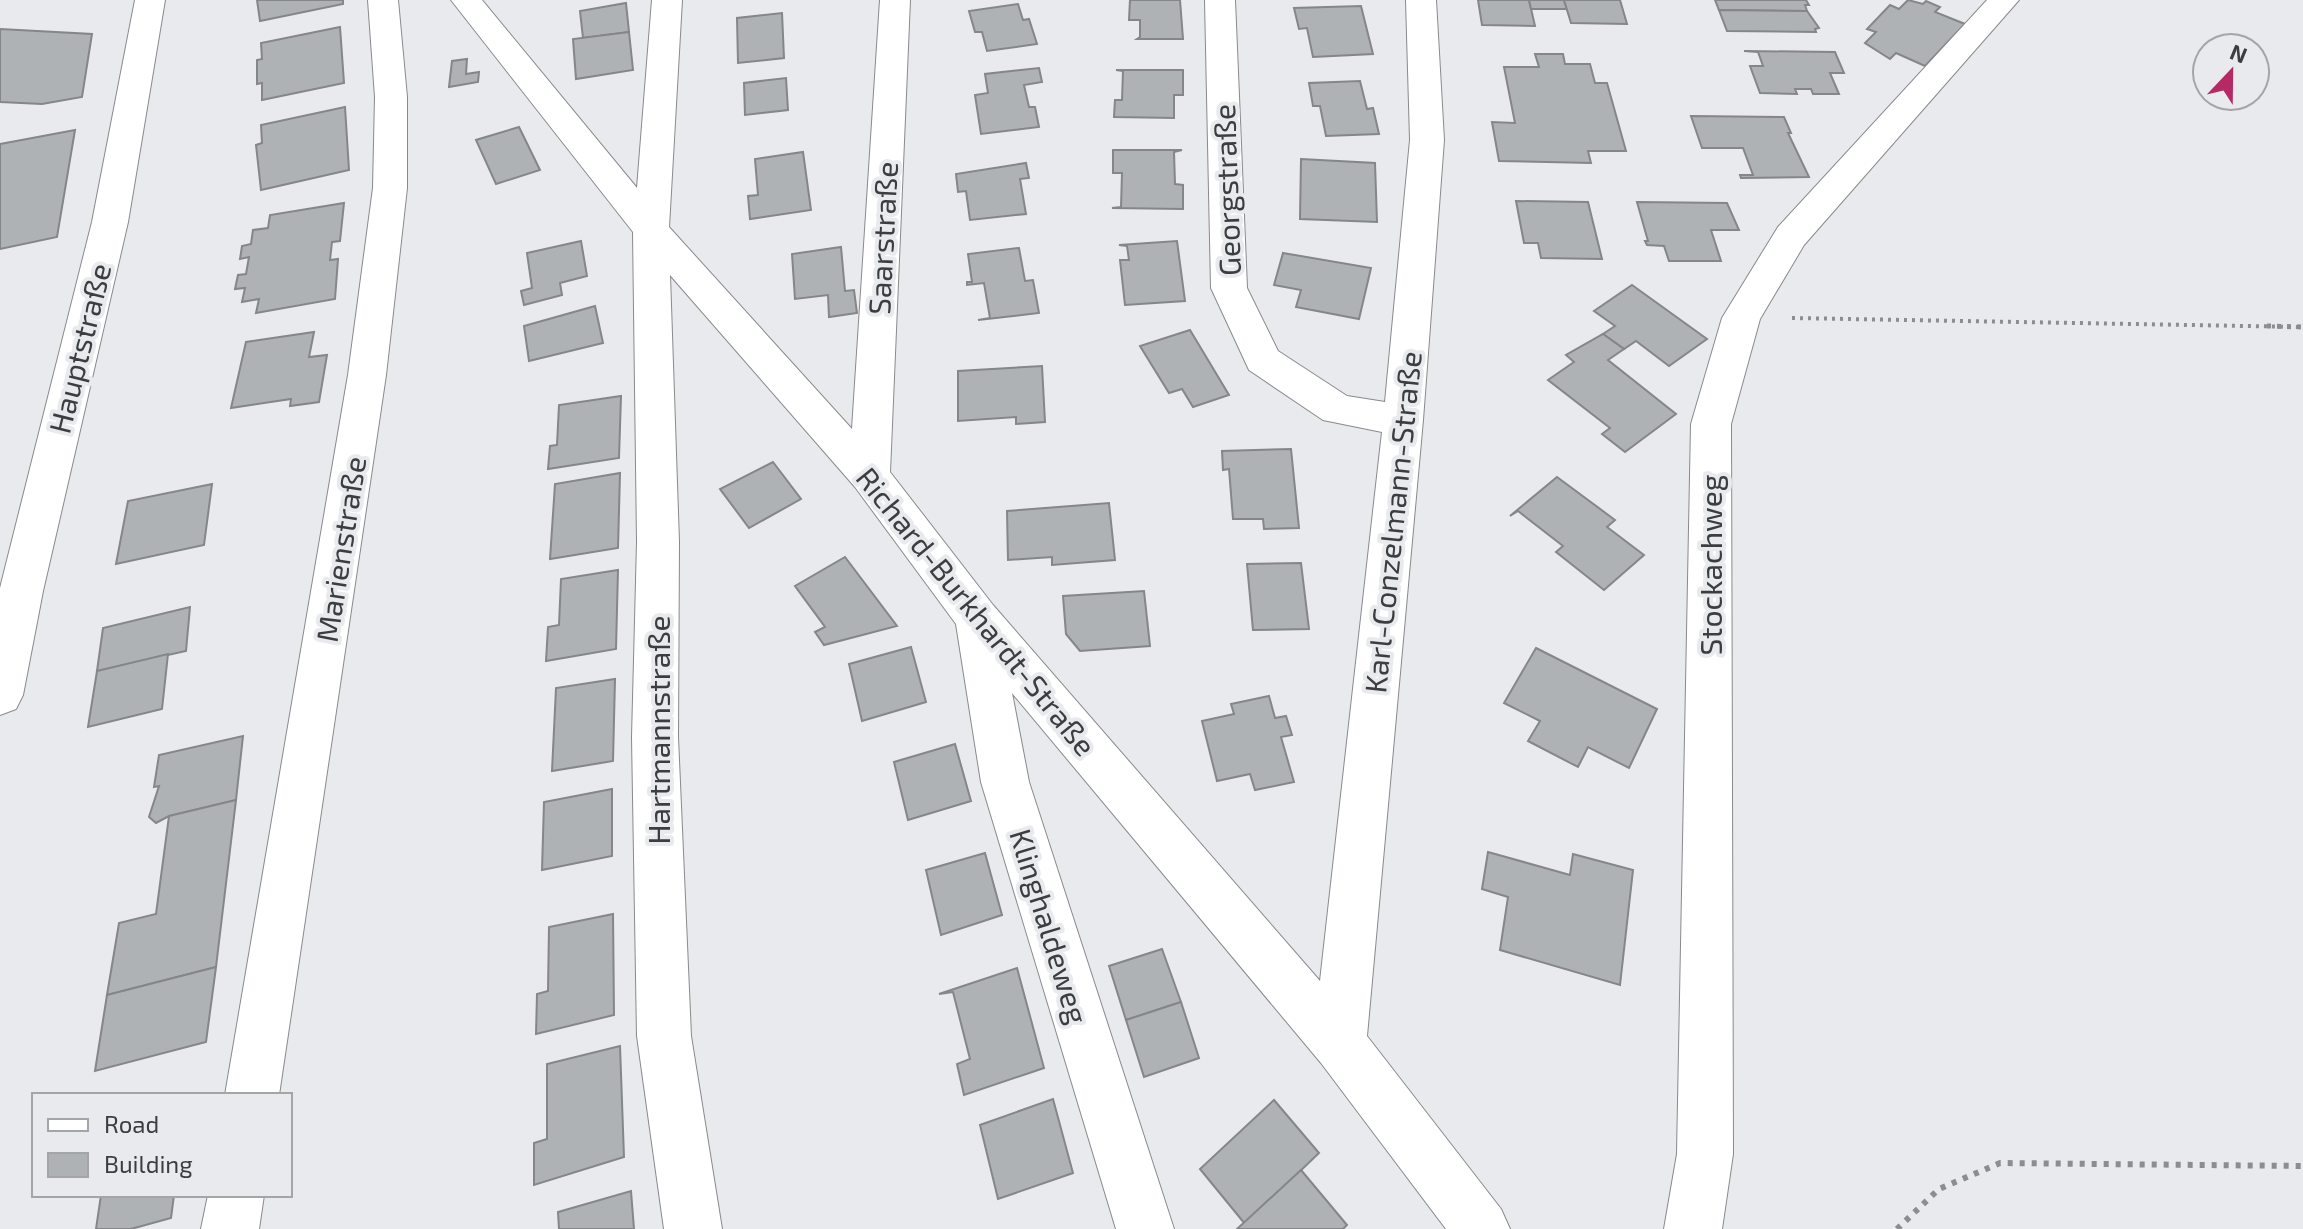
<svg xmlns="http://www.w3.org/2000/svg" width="2303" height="1229" viewBox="0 0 2303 1229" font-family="'Exo 2',sans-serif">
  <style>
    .building { fill: #afb2b4; stroke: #848689; stroke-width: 2 }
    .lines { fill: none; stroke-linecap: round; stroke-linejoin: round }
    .minor-casing { stroke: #888a8d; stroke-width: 2 }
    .secondary-casing { stroke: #888a8d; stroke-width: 2 }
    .path-far2 { stroke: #8c8d8f; stroke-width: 4; stroke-dasharray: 3 5; stroke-linecap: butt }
    .path-far1 { stroke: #8c8d8f; stroke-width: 5; stroke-dasharray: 4 6; stroke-linecap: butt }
    .path { stroke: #8c8d8f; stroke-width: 6; stroke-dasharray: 5 7; stroke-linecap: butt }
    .minor { fill: #fff; fill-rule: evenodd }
    .secondary { fill: #fff; fill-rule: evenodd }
    .labels { text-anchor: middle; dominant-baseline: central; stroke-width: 8; stroke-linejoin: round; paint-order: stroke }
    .street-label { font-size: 30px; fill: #3c3d3e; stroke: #e8eaed }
  </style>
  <rect width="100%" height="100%" fill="#e8eaed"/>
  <g class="building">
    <polygon points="257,0 343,0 343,4 260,21"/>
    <polygon points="1130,0 1180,0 1183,39 1137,39 1140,37 1140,20 1129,20"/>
    <polygon points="1478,0 1529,0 1535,26 1482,25"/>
    <polygon points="1529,0 1564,0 1567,9 1531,9"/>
    <polygon points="1564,0 1620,0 1627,24 1571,23"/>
    <polygon points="1715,0 1806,0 1809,5 1805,5 1807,11 1719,10"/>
    <polygon points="1908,0 1923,4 1926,1 1940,7 1935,12 1965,24 1925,66 1896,53 1890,59 1865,43 1876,32 1867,29 1890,5 1899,9"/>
    <polygon points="626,3 629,32 583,38 580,11"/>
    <polygon points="1018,4 1023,20 1029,19 1037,44 987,51 982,32 975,32 969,11"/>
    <polygon points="1361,6 1373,54 1313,57 1307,28 1299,29 1294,8"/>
    <polygon points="1719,10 1807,11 1819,28 1815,29 1816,32 1727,31"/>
    <polygon points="782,13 784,58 738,63 737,18"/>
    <polygon points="340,27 344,83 262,100 262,83 257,84 257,60 262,59 261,43"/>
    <polygon points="0,29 92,34 82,97 42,104 0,102"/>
    <polygon points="629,32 633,70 576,79 573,39"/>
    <polygon points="1744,51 1835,52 1844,73 1830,73 1839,94 1813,94 1811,89 1795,89 1797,94 1760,93 1750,66 1763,66 1758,52"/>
    <polygon points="1535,54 1563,54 1565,64 1590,64 1595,83 1607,83 1626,151 1588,151 1591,163 1499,161 1492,122 1515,123 1504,67 1539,67"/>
    <polygon points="467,59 466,74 479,72 478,82 449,87 452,61"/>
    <polygon points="1039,68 1042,82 1024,85 1029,107 1035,107 1039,127 981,134 975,95 988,93 985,74"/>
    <polygon points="1116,70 1183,70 1183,95 1174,95 1174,118 1114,117 1115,100 1122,100 1123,71"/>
    <polygon points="786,78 788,110 745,115 744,83"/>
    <polygon points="1360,81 1367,109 1373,108 1379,134 1326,136 1320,106 1313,106 1309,83"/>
    <polygon points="345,107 349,170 261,190 256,145 262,143 261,125"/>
    <polygon points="1691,116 1784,117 1791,133 1788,133 1809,177 1741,178 1740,175 1753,175 1743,148 1702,148"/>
    <polygon points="519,127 540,170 496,184 476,140"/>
    <polygon points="75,130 57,237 0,249 0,144"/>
    <polygon points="1113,150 1182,150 1174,152 1175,184 1183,185 1183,209 1112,208 1121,207 1122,173 1113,173"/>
    <polygon points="803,152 811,210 750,219 748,196 758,195 755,159"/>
    <polygon points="1301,159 1375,163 1377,222 1300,219"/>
    <polygon points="1026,163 1029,178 1020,179 1026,214 970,220 966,191 958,192 956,174"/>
    <polygon points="1516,201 1588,202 1602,259 1541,258 1538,243 1524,243"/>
    <polygon points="1637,202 1727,203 1739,230 1711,230 1721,261 1669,261 1664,246 1647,245 1645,241 1648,241"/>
    <polygon points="344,203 340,241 332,242 330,260 338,259 335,299 256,313 259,299 242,302 245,288 235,289 238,275 246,274 249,257 240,259 242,246 251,244 253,230 268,228 270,215"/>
    <polygon points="581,241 587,276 560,283 562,295 524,305 521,291 532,288 527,253"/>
    <polygon points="1177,241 1185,301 1125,305 1120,260 1129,260 1127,246 1119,245"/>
    <polygon points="841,247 845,291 854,290 857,313 829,317 828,295 795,299 792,254"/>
    <polygon points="1019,248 1025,281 1033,280 1039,313 978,320 990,318 984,283 967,285 967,282 972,282 968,254"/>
    <polygon points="1283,253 1371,268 1359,319 1296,307 1301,290 1274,285"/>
    <polygon points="1632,285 1707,339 1669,366 1636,341 1624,349 1603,334 1615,326 1594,311"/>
    <polygon points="595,306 603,343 529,361 524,326"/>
    <polygon points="1190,330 1229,395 1193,407 1182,389 1169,393 1140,346"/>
    <polygon points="314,332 309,357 327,355 319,402 290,406 291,399 231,408 246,342"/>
    <polygon points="1603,334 1624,349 1608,360 1676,414 1625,452 1602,434 1610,428 1548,380 1574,362 1566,355"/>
    <polygon points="1042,366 1045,422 1016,424 1016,417 958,421 958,371"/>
    <polygon points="621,396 619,458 548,469 550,446 557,445 559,405"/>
    <polygon points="1291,449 1299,528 1264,529 1263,519 1233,519 1229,469 1223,470 1222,451"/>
    <polygon points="773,462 801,499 749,528 720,489"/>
    <polygon points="620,473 618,548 550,559 555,484"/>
    <polygon points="1557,477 1615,520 1607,527 1644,555 1604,590 1556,552 1563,546 1518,511 1510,516"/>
    <polygon points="212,484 204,545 116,564 128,501"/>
    <polygon points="1109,503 1115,560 1052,565 1052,557 1008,560 1007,511"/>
    <polygon points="845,557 897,626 824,645 815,632 825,627 795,586"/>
    <polygon points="1301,563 1309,629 1253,630 1247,564"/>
    <polygon points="618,570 616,649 546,661 548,627 559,625 561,579"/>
    <polygon points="1144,591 1150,646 1080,651 1066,634 1063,596"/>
    <polygon points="190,607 186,651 97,671 103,628"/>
    <polygon points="911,647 926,702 862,721 849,664"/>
    <polygon points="1536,648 1657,709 1629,768 1588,747 1578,767 1528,741 1540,721 1504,703"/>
    <polygon points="168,654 162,709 88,727 97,671"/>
    <polygon points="615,679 613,761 552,771 556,688"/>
    <polygon points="1269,696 1275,718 1286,716 1292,735 1281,737 1294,782 1255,790 1250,774 1217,781 1202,721 1234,714 1231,704"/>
    <polygon points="243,736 236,800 169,816 156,823 149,817 159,786 154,787 159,755"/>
    <polygon points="955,744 971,801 908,820 894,762"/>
    <polygon points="612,789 612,856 542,870 544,802"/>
    <polygon points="236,800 216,967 107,995 119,923 156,914 169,816"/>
    <polygon points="1488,852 1570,875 1573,854 1633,870 1620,985 1500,950 1508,897 1482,889"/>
    <polygon points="985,853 1002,915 941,935 926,870"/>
    <polygon points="613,914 614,1015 536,1034 537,994 548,991 549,927"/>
    <polygon points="1162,949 1181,1002 1126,1020 1109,966"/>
    <polygon points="216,967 206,1042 95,1071 107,995"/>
    <polygon points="1017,968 1044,1068 964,1095 957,1064 970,1059 953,992 939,994"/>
    <polygon points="1181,1002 1199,1058 1144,1077 1126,1020"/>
    <polygon points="620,1046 624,1157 534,1185 534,1143 547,1139 547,1064"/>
    <polygon points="1053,1099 1073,1173 998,1199 980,1125"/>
    <polygon points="1274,1100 1319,1153 1245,1224 1200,1169"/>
    <polygon points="1301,1170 1347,1225 1343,1229 1237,1229"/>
    <polygon points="631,1191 634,1229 559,1229 558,1212"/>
    <polygon points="101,1195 174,1195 171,1218 131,1229 96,1229"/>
  </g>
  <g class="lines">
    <g class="minor-casing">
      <g id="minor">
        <polygon points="368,0 398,0 407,97 407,188 386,375 279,1095 225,1095 348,375 373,188 375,97"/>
        <polygon points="451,0 482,0 637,188 652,0 682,0 669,227 852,429 880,0 910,0 890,472 993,605 1320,981 1382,432 1323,420 1249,370 1211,288 1205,0 1235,0 1247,288 1278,351 1347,396 1385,402 1410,140 1406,0 1436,0 1444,140 1423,420 1367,1036 1501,1209 1510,1229 1446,1229 1321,1063 1012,693 1029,782 1174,1229 1116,1229 981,782 956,624 855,487 670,275 679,542 678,737 691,1036 722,1229 664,1229 637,1036 632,737 637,542 633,232"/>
        <polygon points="1987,0 2019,0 1804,245 1760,319 1731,424 1733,1154 1722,1229 1664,1229 1677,1154 1691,424 1722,318 1778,227"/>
        <polygon points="208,1195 264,1195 259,1229 201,1229"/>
      </g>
    </g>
    <g class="secondary-casing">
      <polygon id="secondary" points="135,0 165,0 128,222 43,591 23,695 16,709 0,715 0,588 92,222"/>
    </g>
    <polyline class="path-far2" points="1792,318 2303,327"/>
    <polyline class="path-far1" points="2267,326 2303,327"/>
    <polyline class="path" points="1897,1229 1939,1189 2000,1163 2303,1166"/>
    <use href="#minor" class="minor"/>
    <use href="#secondary" class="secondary"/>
  </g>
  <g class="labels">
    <g class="street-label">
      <text transform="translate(1226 190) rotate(-92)">Georgstraße</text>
      <text transform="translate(882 238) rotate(-87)">Saarstraße</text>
      <text transform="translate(79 348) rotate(-76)">Hauptstraße</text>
      <text transform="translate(1392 522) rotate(-84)">Karl-Conzelmann-Straße</text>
      <text transform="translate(340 549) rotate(-81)">Marienstraße</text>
      <text transform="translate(1710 565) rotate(-90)">Stockachweg</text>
      <text transform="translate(977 611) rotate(51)">Richard-Burkhardt-Straße</text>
      <text transform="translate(658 730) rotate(-90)">Hartmannstraße</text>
      <text transform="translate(1050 926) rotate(73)">Klinghaldeweg</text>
    </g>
  </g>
  <rect x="32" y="1093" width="260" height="104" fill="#e8eaed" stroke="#a3a5a7" stroke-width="2"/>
  <rect x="48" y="1119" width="40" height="12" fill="#ffffff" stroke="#a3a5a7" stroke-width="2"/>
  <text x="104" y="1133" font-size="24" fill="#3c3d3e">Road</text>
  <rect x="48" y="1153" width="40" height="24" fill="#afb2b4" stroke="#a3a5a7" stroke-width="2"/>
  <text x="104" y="1173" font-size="24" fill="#3c3d3e">Building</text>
  <g transform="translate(2231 72) rotate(22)"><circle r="38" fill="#e8eaed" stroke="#a3a5a7" stroke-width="2"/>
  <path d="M0-6L14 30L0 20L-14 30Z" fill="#b52964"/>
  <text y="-12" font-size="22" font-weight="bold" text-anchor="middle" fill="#3c3d3e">N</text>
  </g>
</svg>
